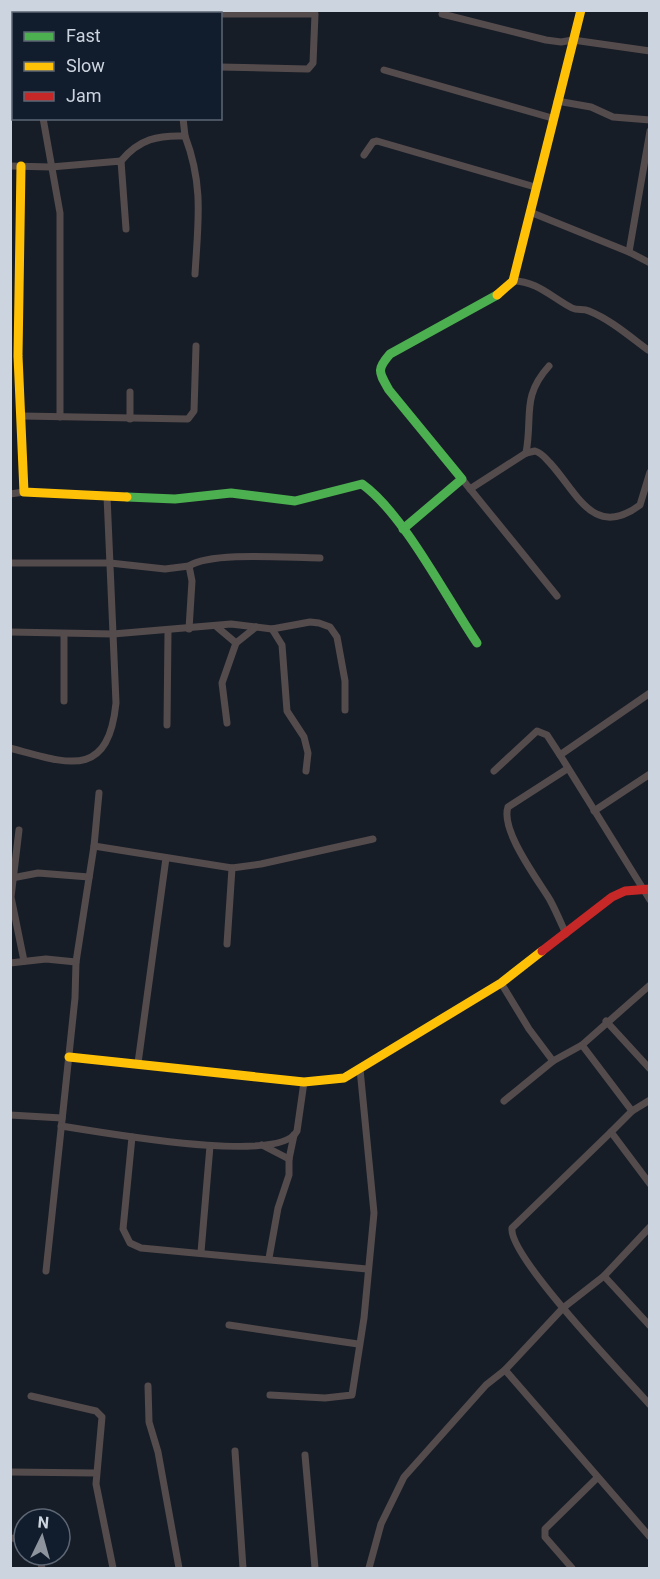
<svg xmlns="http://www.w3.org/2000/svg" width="660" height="1579" viewBox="0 0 660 1579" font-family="Roboto,sans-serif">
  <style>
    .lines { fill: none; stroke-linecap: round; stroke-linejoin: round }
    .street { stroke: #544b4d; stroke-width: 7 }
    .fast { stroke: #4caf50; stroke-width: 9 }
    .slow { stroke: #ffc107; stroke-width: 9 }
    .jam { stroke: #c62828; stroke-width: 9 }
  </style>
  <rect width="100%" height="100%" fill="#171d26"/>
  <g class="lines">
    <g class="street">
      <polyline points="212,14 315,14 313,63 308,69 220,67"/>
      <polyline points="442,14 546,40 561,42 573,40 650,51"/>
      <polyline points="10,67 14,67"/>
      <polyline points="384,70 552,118"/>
      <polyline points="557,101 591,107 613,117 650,120"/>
      <polyline points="43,118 60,213 60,417"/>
      <polyline points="650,131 629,252 650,263"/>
      <path d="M 185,136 C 204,186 198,222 195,274"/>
      <polyline points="364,155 373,142 377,141 535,187"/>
      <path d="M 121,161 C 139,139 158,135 185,136 L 183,118"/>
      <polyline points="10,166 51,167 121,161 126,229"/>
      <polyline points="530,212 629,252"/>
      <path d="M 513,281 C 537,281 551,297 572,308 C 578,311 583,308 589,311 C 611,320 629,336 648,350"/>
      <polyline points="130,392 130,419"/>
      <polyline points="22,416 188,419 194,411 196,346"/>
      <path d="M 526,453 C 533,416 521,397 549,366"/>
      <polyline points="462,479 557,596"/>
      <path d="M 470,489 L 526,453 L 535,451 C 542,453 545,458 550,463 C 577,492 593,540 640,505 L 650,472"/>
      <polyline points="10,494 24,492"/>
      <polyline points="10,563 110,563 165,569 189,566"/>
      <polyline points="217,627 236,643 222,683 227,723"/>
      <path d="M 189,629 L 192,581 L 189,566 C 212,551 290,558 320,558"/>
      <polyline points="272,629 282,645 287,711 304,737 308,753 306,771"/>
      <polyline points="10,632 113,634 231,624 272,629 310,622 319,623 330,627 337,637 345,681 345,710"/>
      <polyline points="64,634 64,701"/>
      <polyline points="236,643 256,627"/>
      <polyline points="650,693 560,755 650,900"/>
      <polyline points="167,725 168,631"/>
      <path d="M 10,748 C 67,763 108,781 116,703 L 107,496"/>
      <polyline points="494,771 537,731 547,735 560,755"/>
      <polyline points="594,811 650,774"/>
      <polyline points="19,830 11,897 24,961"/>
      <polyline points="94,846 232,868 261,864 373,839"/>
      <polyline points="12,878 38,873 89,877"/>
      <path d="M 566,934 C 561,923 556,911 550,900 C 538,880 500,830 508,807 L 567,769"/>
      <polyline points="227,944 232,868"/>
      <polyline points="76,962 94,846 99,793"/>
      <polyline points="10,963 46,959 76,962 75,998 46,1271"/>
      <polyline points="501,983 529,1029 553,1061"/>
      <polyline points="606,1021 650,1069"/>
      <polyline points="582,1045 650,985"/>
      <polyline points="138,1063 166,858"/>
      <polyline points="650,1100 632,1111 611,1132 650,1184"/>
      <polyline points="504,1101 553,1061 582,1045 632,1111"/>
      <polyline points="10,1115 62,1118"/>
      <path d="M 61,1126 C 98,1131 280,1166 297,1131 L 304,1082"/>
      <path d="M 611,1132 L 512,1228 C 508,1256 626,1378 650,1405"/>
      <polyline points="132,1137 123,1229 130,1243 141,1248 367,1269"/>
      <polyline points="262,1145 289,1159"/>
      <polyline points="201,1252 210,1146"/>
      <polyline points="269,1258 278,1208 289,1175 289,1159 294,1135"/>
      <polyline points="604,1276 650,1326"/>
      <polyline points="229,1325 358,1344"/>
      <polyline points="505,1370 650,1537"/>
      <polyline points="148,1386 149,1422 158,1452 179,1568"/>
      <polyline points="270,1395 325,1398 352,1395 364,1318 374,1213 360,1069"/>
      <polyline points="31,1396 96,1411 102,1417 96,1484 113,1568"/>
      <polyline points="235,1451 243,1568"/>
      <polyline points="305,1455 315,1568"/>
      <polyline points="10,1472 96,1473"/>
      <polyline points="10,1538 24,1539"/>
      <polyline points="39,1555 42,1568"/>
      <polyline points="369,1568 381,1524 404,1477 486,1385 505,1370 563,1308 604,1276 650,1227"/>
      <polyline points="572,1568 545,1537 545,1529 597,1478"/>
    </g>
    <g class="fast">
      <path d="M 127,497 L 175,499 L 231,493 L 295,501 L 362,484 C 404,514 447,599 477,643"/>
      <path d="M 403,529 L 462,479 L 389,390 C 379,372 376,370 390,354 L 497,295"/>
    </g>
    <g class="slow">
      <polyline points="21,166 18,356 24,492 127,497"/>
      <polyline points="497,295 513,281 581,10"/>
      <polyline points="69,1057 304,1082 344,1078 501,983 542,951"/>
    </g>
    <polyline class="jam" points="542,951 612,897 625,891 650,889"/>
  </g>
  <rect width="660" height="1579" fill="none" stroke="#ccd4df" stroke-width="24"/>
  <rect x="12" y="12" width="210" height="108" fill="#111c2c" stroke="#5c6674" stroke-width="1.5"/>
  <rect x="24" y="32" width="30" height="9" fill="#4caf50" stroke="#5c6674" stroke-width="1.5"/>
  <text x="66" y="42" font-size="18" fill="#ccd4df">Fast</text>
  <rect x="24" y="62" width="30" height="9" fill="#ffc107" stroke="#5c6674" stroke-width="1.5"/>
  <text x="66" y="72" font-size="18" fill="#ccd4df">Slow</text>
  <rect x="24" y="92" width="30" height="9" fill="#c62828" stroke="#5c6674" stroke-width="1.5"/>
  <text x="66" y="102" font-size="18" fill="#ccd4df">Jam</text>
  <g transform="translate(42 1537) rotate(5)"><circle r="28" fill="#111c2c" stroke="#5c6674" stroke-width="1.5"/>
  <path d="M0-4.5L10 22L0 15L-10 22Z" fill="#8d949e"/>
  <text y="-9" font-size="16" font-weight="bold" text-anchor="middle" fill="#ccd4df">N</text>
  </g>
</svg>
